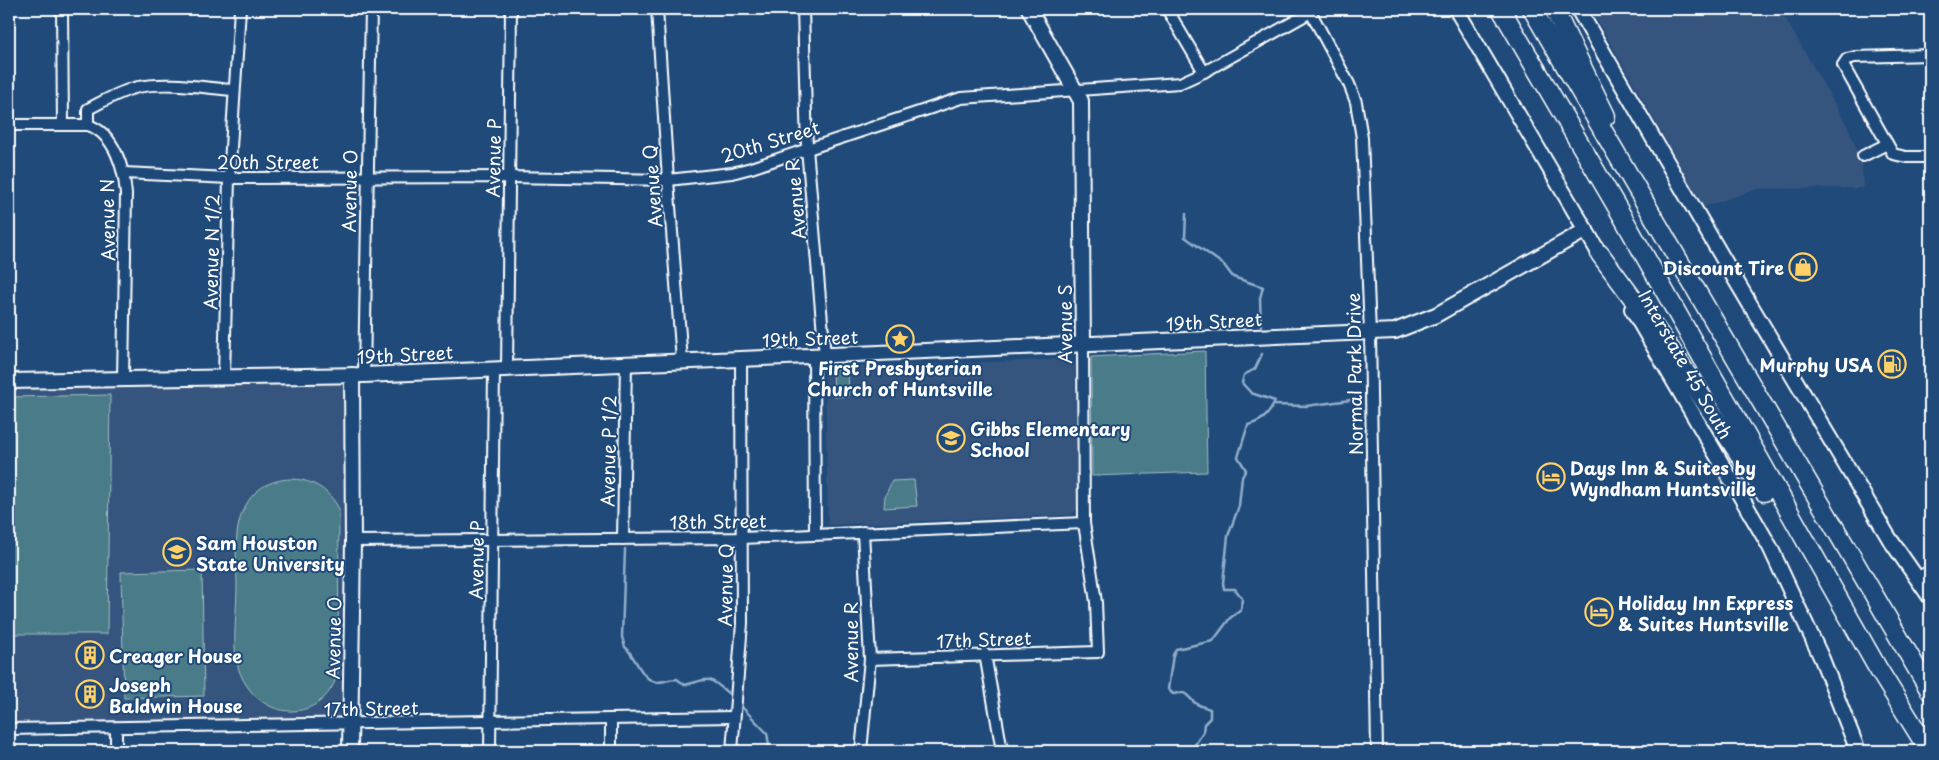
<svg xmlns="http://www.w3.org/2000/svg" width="1939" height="760" viewBox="0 0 1939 760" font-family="'Playpen Sans',sans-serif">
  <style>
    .built { fill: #35557e }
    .green { fill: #4a7c88; stroke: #a4bec4 }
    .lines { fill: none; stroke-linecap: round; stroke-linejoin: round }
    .stream { stroke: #93aeca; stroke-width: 2.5 }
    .street-casing { stroke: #fff; stroke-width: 14 }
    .secondary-casing { stroke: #fff; stroke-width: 18 }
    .highway-casing { stroke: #fff; stroke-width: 21 }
    .street { stroke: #1f4a7a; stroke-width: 10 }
    .secondary { stroke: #1f4a7a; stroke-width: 14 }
    .highway { stroke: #1f4a7a; stroke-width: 18 }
    .labels { text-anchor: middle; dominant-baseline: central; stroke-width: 4; stroke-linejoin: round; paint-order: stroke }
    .street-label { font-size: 18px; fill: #fff; stroke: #1f4a7a }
    .poi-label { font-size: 18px; font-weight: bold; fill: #fff; stroke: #1f4a7a; text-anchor: start }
  </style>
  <rect width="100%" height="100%" fill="#1f4a7a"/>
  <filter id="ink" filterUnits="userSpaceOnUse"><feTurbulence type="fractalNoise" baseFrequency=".02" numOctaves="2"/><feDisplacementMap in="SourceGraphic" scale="10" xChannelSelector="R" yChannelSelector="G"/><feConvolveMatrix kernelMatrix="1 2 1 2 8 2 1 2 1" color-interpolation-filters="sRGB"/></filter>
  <g filter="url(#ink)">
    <g class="built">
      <polygon points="1591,9 1780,9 1848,127 1862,163 1863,188 1757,189 1704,207"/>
      <polygon points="1070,359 1075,363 1077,509 1071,515 828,525 825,368"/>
      <polygon points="342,383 346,390 343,714 339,718 9,724 9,387"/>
    </g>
    <g class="green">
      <polygon points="1205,351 1207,472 1092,476 1091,357"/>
      <polygon points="848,368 849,396 834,397 833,369"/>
      <polygon points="110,395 107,634 9,634 9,397"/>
      <path d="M 290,479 C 311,479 329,489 339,509 L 338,672 C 334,688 324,702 308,708 C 275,720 244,695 237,663 C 232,642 237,610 237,587 C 237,561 232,528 246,505 C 255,488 271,480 290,479 Z"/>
      <polygon points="914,480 917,506 884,508 885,496 892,481"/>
      <polygon points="202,570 204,696 124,698 121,572"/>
    </g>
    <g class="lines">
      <g class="stream">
        <polyline points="1186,214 1185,237 1224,265 1233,277 1263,287 1260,298 1261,330"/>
        <polyline points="1273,405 1306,406 1358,399"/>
        <path d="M 625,549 L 622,637 L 625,647 C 635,655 642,682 657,682 C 664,682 670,679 677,679 L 685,685 C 712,678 707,675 729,694"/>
        <polyline points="741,706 767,733 770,751"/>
        <path d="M 1191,751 L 1203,732 L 1204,724 L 1210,718 L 1210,709 C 1205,707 1198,706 1194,702 C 1185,694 1187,691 1173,694 L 1168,689 L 1173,655 L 1176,649 L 1213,641 L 1230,618 L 1241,610 L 1242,598 L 1235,589 L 1224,589 L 1223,583 L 1228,536 L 1239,506 L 1242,477 L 1246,470 L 1238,457 L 1248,425 C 1263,421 1269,415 1275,401 L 1251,393 L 1242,383 L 1244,375 L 1255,369 L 1262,354"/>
      </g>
      <g class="street-casing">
        <g id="street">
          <polyline points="62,9 63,125"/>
          <polyline points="657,9 668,180 682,361"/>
          <polyline points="803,9 807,148 825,356"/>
          <polyline points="1167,9 1204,72"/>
          <polyline points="1309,9 1349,84 1356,102 1362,138 1370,333 1377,751"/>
          <polyline points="1930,55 1855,57 1847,59 1843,65 1893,154 1906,157 1930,157"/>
          <path d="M 9,125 L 88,125 C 115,134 124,169 126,194 L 123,379"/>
          <path d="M 88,125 L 88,109 C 104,101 120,91 138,87 C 168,81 204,88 234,90"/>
          <polyline points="1863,156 1887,144"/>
          <polyline points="124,173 229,178 509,177 668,180 732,173 751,168 961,98 1180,83 1204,72 1311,12"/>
          <polyline points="814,357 815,534"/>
          <polyline points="507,368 511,9"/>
          <polyline points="364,375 371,9"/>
          <polyline points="224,377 229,178 240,9"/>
          <polyline points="623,539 626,363"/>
          <polyline points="353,541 742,538 1084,523"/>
          <polyline points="1916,578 1930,571"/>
          <polyline points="985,654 1002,751"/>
          <polyline points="870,659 1098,652 1096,602 1084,523 1083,346"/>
          <polyline points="9,729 733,717"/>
          <polyline points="116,751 116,728"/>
          <polyline points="490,751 494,369"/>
          <polyline points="611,751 611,719"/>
          <polyline points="732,751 742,623 741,359"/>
          <polyline points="861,751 870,659 863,532"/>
        </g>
      </g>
      <g class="secondary-casing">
        <g id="secondary">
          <polyline points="1029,9 1081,101 1083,346"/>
          <polyline points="1456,9 1605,263"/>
          <polyline points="1578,9 1735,279 1889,538 1930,597"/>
          <polyline points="1632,309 1770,547 1822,659 1858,751"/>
          <polyline points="9,381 364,375 1395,331 1436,315 1586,230"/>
          <polyline points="350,751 353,541 352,375"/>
        </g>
      </g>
      <g class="highway-casing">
        <g id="highway">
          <polyline points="1501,9 1621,214 1877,667 1929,751"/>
          <polyline points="1532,9 1930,691"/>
          <polyline points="1554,9 1606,116"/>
          <polyline points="1600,254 1671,350 1764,492"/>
        </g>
      </g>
      <use href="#street" class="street"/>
      <use href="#secondary" class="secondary"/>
      <use href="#highway" class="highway"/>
    </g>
  </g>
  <defs>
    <g id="shop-ring" transform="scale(1.4375)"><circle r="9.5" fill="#1f4a7a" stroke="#ffd166" stroke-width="1.5"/><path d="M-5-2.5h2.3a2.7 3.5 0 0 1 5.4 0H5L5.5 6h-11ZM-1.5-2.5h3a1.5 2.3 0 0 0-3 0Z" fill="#ffd166"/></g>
    <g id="sight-ring" transform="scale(1.4375)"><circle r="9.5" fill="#1f4a7a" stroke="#ffd166" stroke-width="1.5"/><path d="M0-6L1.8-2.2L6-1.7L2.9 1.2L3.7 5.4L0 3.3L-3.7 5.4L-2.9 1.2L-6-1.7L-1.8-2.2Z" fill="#ffd166"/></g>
    <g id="fuel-ring" transform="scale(1.4375)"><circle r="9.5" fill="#1f4a7a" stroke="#ffd166" stroke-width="1.5"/><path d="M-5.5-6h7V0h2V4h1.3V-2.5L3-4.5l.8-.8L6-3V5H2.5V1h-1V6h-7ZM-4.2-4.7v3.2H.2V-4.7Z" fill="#ffd166"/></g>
    <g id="school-ring" transform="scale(1.4375)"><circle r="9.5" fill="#1f4a7a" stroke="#ffd166" stroke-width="1.5"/><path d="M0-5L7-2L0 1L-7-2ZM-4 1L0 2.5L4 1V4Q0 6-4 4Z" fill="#ffd166"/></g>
    <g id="hotel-ring" transform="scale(1.4375)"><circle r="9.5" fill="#1f4a7a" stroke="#ffd166" stroke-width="1.5"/><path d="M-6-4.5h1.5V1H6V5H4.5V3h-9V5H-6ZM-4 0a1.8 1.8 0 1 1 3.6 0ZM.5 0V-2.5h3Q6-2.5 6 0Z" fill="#ffd166"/></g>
    <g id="university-ring" transform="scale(1.4375)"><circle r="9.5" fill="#1f4a7a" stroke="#ffd166" stroke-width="1.5"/><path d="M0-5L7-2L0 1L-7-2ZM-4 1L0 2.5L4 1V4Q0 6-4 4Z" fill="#ffd166"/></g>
    <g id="building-ring" transform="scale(1.4375)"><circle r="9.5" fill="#1f4a7a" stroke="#ffd166" stroke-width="1.5"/><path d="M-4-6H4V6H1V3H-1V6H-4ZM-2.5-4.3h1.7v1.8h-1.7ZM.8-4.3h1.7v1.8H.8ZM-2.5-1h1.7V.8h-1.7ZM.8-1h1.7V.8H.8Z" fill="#ffd166"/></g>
  </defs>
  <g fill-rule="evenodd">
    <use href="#shop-ring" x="1803" y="267"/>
    <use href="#sight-ring" x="900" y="339"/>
    <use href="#fuel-ring" x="1892" y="364"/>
    <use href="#school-ring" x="951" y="438"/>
    <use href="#hotel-ring" x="1551" y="477"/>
    <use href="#university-ring" x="177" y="552"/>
    <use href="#hotel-ring" x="1599" y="612"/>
    <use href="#building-ring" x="90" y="655"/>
    <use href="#building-ring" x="90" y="694"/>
  </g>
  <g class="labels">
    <g class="street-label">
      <text transform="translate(770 141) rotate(-17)">20th Street</text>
      <text transform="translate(493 158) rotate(-89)">Avenue P</text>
      <text x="268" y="161">20th Street</text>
      <text transform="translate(652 186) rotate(-94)">Avenue Q</text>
      <text transform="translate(349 191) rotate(-89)">Avenue O</text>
      <text transform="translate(795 199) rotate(-95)">Avenue R</text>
      <text transform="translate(107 220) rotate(-91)">Avenue N</text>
      <text transform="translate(211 252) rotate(-89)">Avenue N 1/2</text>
      <text transform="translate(1214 321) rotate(-3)">19th Street</text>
      <text transform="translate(1064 324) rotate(-90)">Avenue S</text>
      <text transform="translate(810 338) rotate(-2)">19th Street</text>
      <text transform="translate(405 354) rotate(-3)">19th Street</text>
      <text transform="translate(1686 364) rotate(60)">Interstate 45 South</text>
      <text transform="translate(1354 374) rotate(-91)">Normal Park Drive</text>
      <text transform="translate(608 451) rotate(-89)">Avenue P 1/2</text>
      <text transform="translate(718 521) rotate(-1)">18th Street</text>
      <text transform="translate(476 560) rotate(-89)">Avenue P</text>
      <text transform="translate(725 585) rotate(-89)">Avenue Q</text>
      <text transform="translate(333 638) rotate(-89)">Avenue O</text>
      <text transform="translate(984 639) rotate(-2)">17th Street</text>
      <text transform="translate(850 642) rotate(-90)">Avenue R</text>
      <text transform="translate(371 708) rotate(-1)">17th Street</text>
    </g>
    <g class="poi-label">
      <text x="1784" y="267" text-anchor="end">Discount Tire</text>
      <text x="1873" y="364" text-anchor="end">Murphy USA</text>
      <text x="900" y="367" text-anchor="middle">First Presbyterian<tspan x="900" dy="21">Church of Huntsville</tspan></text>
      <text x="970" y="428">Gibbs Elementary<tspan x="970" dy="21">School</tspan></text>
      <text x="1570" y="467">Days Inn &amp; Suites by<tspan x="1570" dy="21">Wyndham Huntsville</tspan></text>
      <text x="196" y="542">Sam Houston<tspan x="196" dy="21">State University</tspan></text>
      <text x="1618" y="602">Holiday Inn Express<tspan x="1618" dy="21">&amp; Suites Huntsville</tspan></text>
      <text x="109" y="655">Creager House</text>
      <text x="109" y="684">Joseph<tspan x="109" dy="21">Baldwin House</tspan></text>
    </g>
  </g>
  <rect width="1939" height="760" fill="none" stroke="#1f4a7a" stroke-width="30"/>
  <rect x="15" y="15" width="1909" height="730" fill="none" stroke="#fff" stroke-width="2" filter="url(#ink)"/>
</svg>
